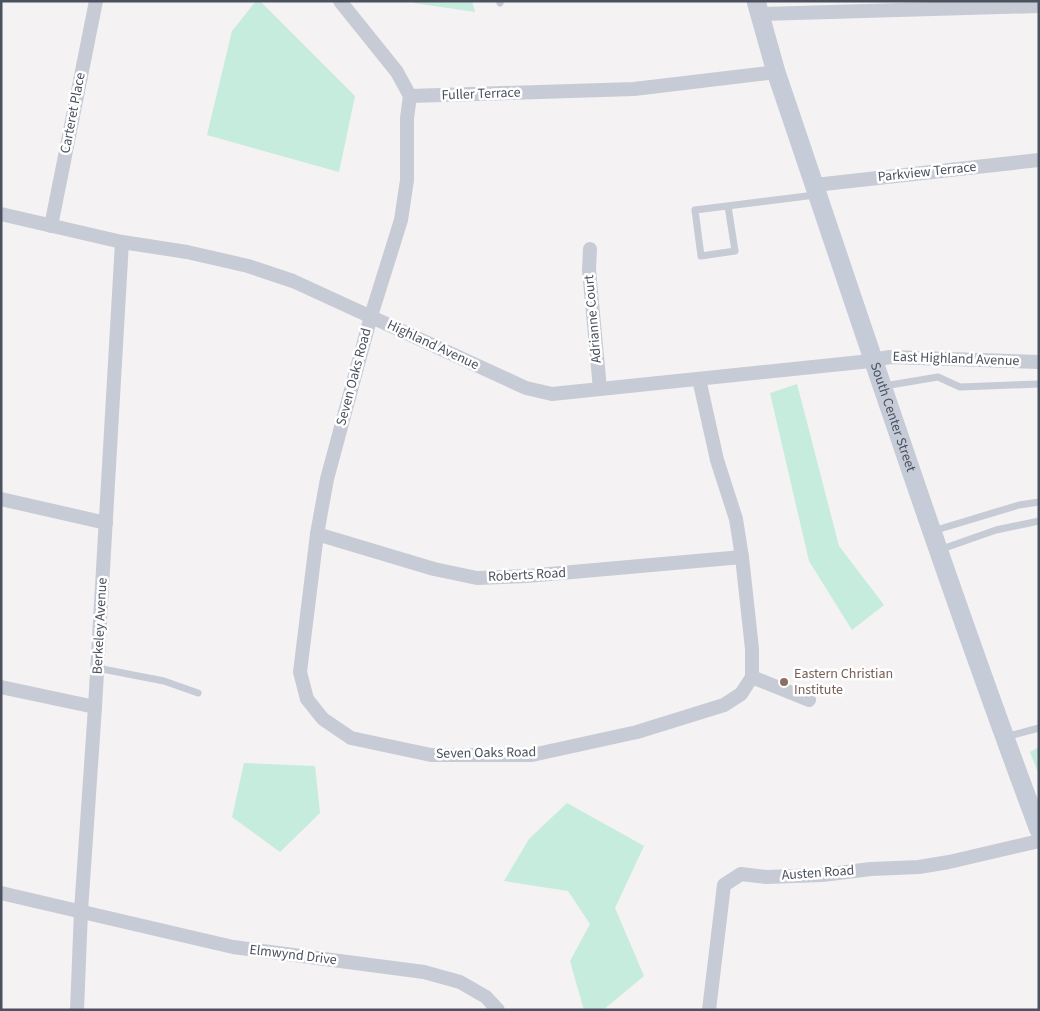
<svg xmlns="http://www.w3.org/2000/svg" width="1040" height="1011" viewBox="0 0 1040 1011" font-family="'Source Sans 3',sans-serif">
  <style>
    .green { fill: #c5ecdc }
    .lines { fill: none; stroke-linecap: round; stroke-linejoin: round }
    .service { stroke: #c7cbd5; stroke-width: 7 }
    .minor { stroke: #c7cbd5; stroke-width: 14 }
    .secondary { stroke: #c6cbd8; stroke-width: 19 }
    .education-dot { fill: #8d6e63; stroke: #fff; stroke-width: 2 }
    .labels { text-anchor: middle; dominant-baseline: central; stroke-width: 5; stroke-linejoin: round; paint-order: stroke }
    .street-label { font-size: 14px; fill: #4b515e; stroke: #fff }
    .education-label { font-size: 14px; fill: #785e54; stroke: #fff; text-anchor: start }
  </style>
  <rect width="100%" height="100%" fill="#f4f2f2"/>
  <g class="green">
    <polygon points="256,1 260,1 355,96 339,172 207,135 232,31"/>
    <polygon points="413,1 472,1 475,12 414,3"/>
    <polygon points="797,384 839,546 884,605 852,630 809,561 770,393"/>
    <polygon points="1039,747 1039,775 1030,752"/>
    <polygon points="244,763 315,766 320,813 280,852 232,817"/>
    <polygon points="567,803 644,846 615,908 644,976 603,1010 584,1010 570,961 590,924 568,891 504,881 529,839"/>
  </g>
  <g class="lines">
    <g class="service">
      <polyline points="499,1 500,3"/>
      <polyline points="728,206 735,251 701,256 695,210 815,195"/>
      <polyline points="884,386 938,377 960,387 1039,384"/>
      <polyline points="933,531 1019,505 1039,502"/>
      <polyline points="939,550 996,530 1039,521"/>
      <polyline points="97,668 164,681 198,693"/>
      <polyline points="1005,737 1039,728"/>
    </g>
    <g class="minor">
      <polyline points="340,1 397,72 410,96"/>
      <polyline points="759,14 1039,6"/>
      <polyline points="410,96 407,118 407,180 401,220 371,316 327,479 317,534 300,672 307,699 323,719 351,738 431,755 532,755 637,732 724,705 741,694 752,677 752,649 742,557 736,519 717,460 699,379"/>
      <polyline points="410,96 634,89 776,72"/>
      <polyline points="815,185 1039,160"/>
      <polyline points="1,214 122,242 187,252 248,266 293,281 526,388 552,394 861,362 890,357 1039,362"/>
      <polyline points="51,226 96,1"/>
      <polyline points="590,249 589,270 600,389"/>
      <polyline points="1,499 106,523"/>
      <polyline points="317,534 434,569 477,578 527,576 742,557"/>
      <polyline points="752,677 809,700"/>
      <polyline points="1,687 95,707"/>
      <polyline points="1,893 233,947 424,972 460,982 486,997 498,1010"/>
      <polyline points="77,1010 81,911 95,707 122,242"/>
      <polyline points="709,1010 724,885 741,874 766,877 822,875 871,869 919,867 949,862 1039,841"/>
    </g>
    <path class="secondary" id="s1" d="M 756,1 L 776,72 C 862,325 945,579 1039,830"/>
  </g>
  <circle class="education-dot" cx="784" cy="682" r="5"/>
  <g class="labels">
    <g class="street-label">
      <text transform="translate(481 94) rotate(-2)">Fuller Terrace</text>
      <text transform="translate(73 113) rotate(-79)">Carteret Place</text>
      <text transform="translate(927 172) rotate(-6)">Parkview Terrace</text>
      <text transform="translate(593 319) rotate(-95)">Adrianne Court</text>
      <text transform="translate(433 345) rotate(25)">Highland Avenue</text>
      <text transform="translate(956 359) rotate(2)">East Highland Avenue</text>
      <text transform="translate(354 377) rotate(-75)">Seven Oaks Road</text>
      <text stroke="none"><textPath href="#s1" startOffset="438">South Center Street</textPath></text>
      <text transform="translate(527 575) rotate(-3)">Roberts Road</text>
      <text transform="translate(100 626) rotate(-87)">Berkeley Avenue</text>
      <text transform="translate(486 753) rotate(-1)">Seven Oaks Road</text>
      <text transform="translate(818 873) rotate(-4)">Austen Road</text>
      <text transform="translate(293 955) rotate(7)">Elmwynd Drive</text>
    </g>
    <g class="education-label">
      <text x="794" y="674">Eastern Christian<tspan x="794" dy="16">Institute</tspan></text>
    </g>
  </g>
  <rect width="1040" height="1011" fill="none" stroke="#4b515e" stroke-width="5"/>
</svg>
